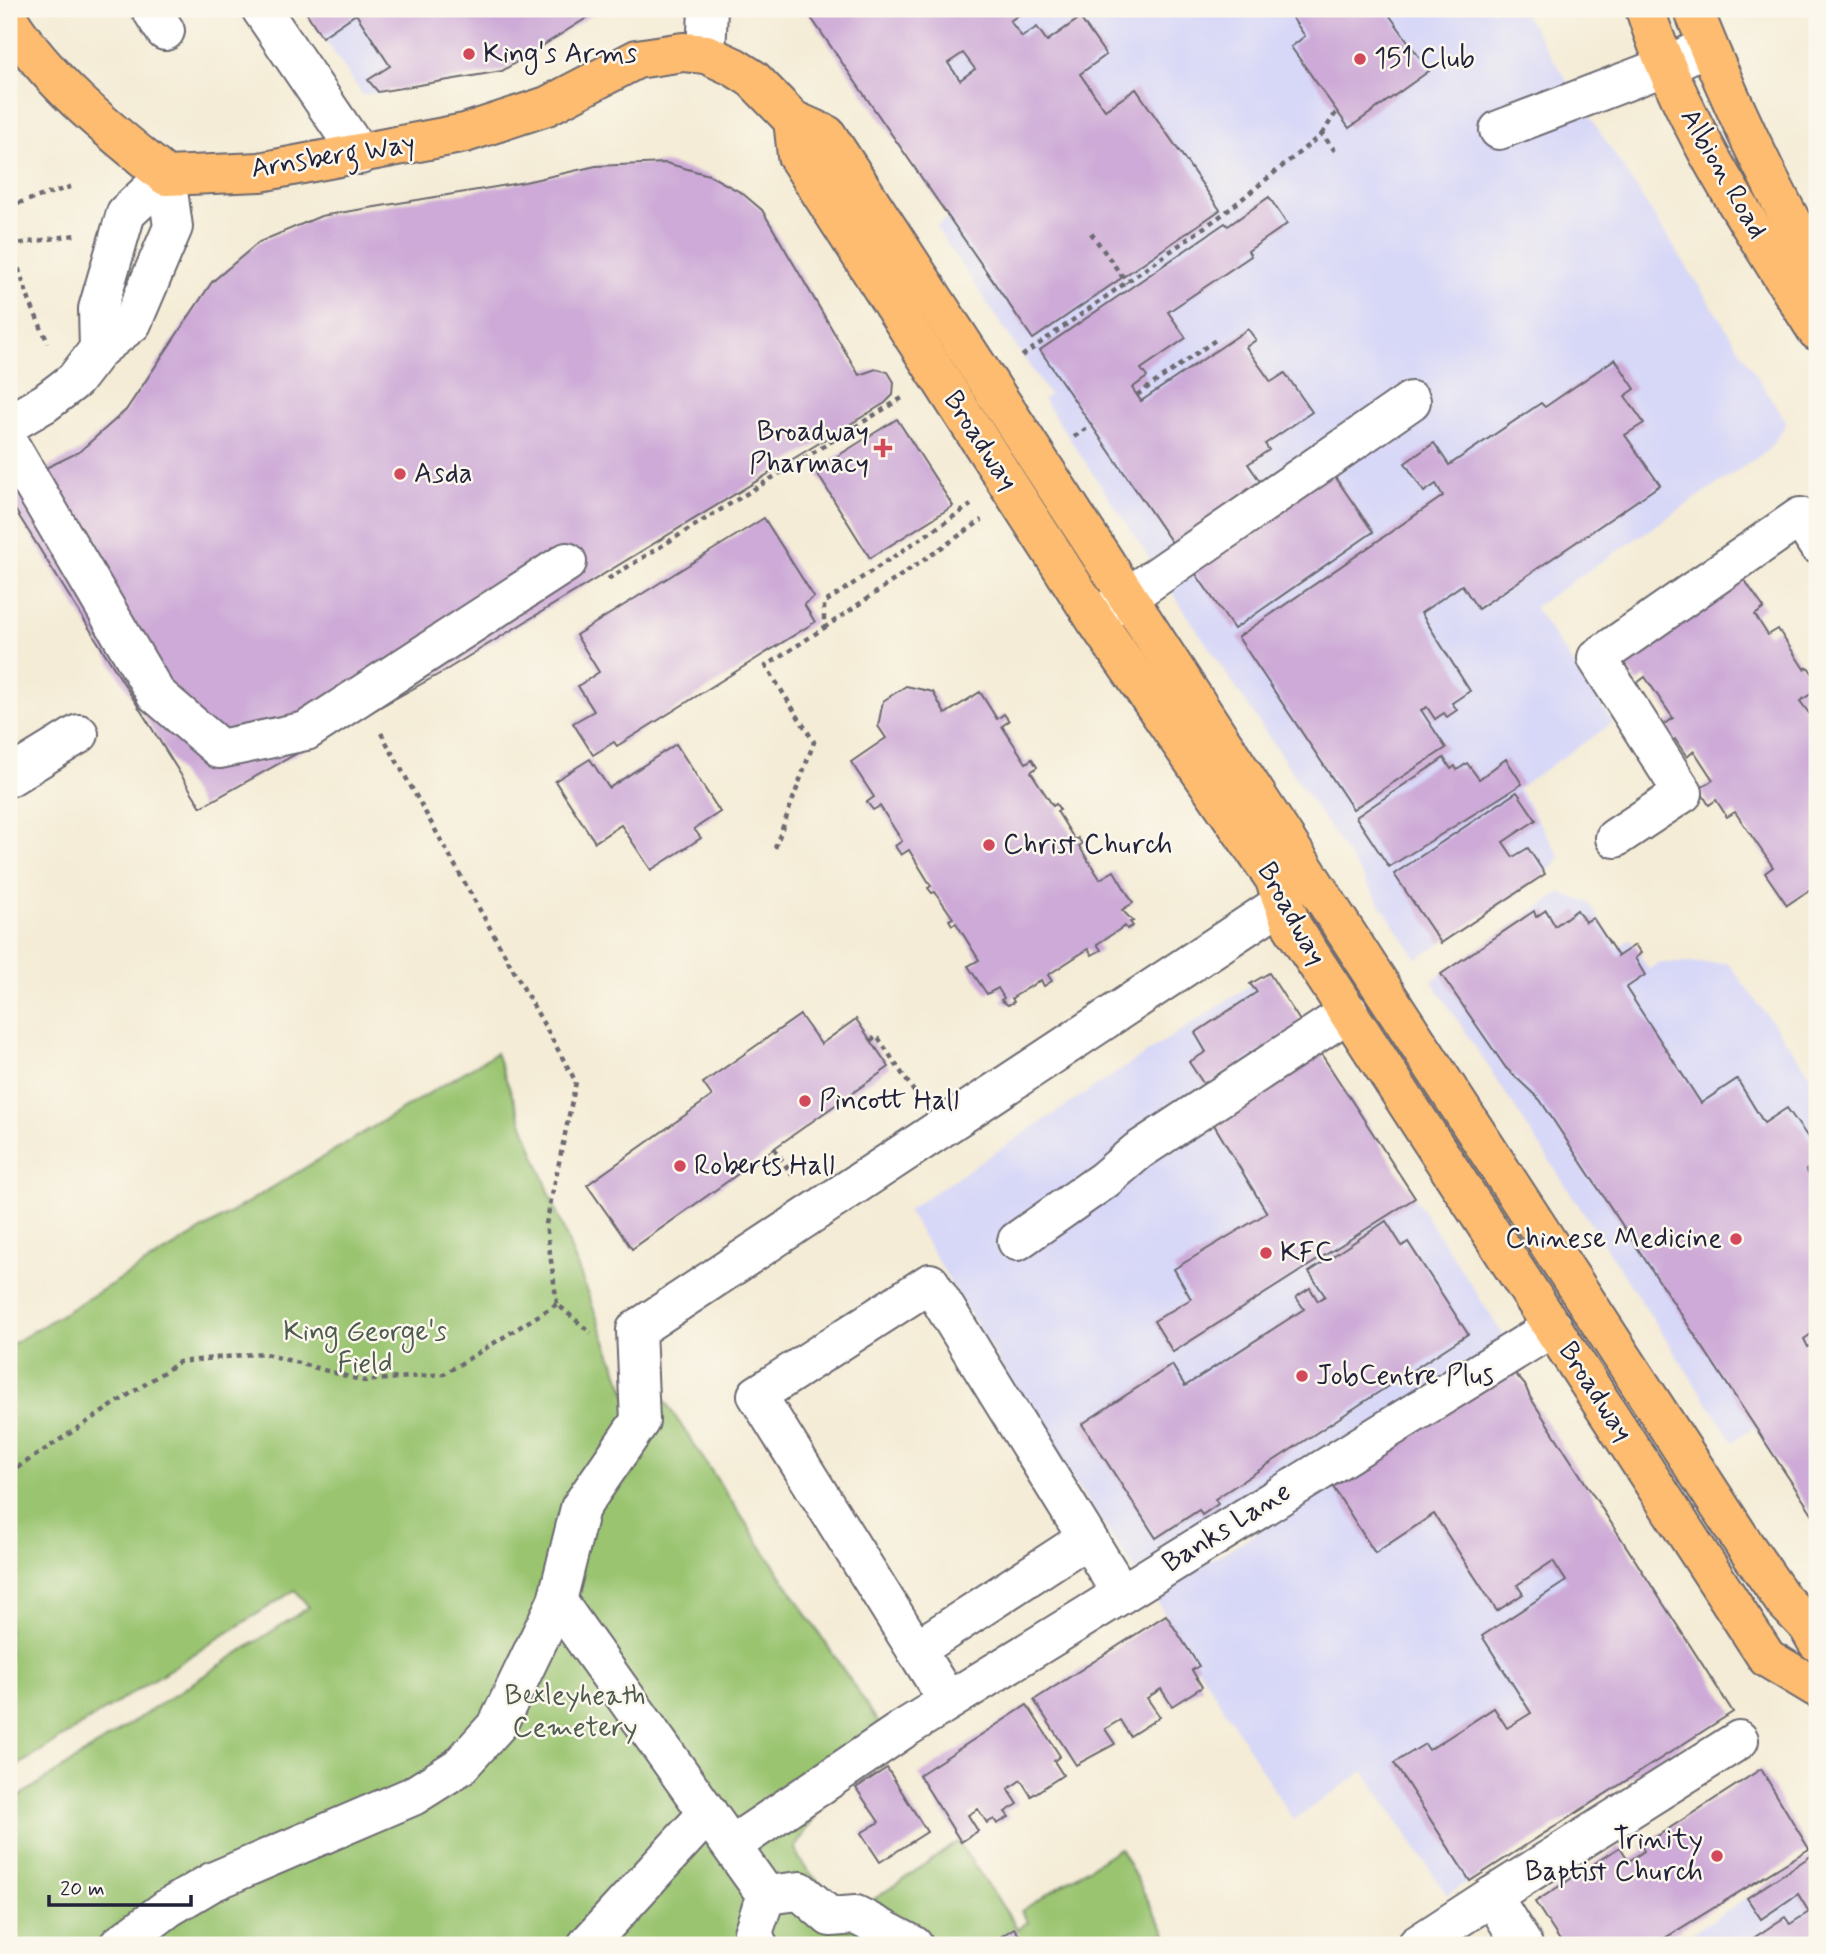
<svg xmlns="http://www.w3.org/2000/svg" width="1826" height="1954" viewBox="0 0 1826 1954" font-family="Mynerve,sans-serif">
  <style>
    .built { fill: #d7d7f8 }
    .green { fill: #9ac470; stroke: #5e7356; stroke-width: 2 }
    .building { fill: #cdaad7; fill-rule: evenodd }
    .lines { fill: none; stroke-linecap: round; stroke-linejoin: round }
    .minor-casing { stroke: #6c6971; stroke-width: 42 }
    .major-casing { stroke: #6c6971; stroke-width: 42 }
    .path { stroke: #6c6971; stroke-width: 4.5; stroke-dasharray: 5 5; stroke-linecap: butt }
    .minor { stroke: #fff; stroke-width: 38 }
    .major { stroke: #fdbc70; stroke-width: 38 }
    .poi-dot { fill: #d1495b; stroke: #fbf7ec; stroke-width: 2.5 }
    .labels { text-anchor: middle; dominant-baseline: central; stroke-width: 5; stroke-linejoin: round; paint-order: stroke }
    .poi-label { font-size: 28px; fill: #22223b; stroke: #fbf7ec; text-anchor: start }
    .street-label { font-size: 28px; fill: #22223b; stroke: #fbf7ec }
    .park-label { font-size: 28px; fill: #4c5b4e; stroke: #fbf7ec }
  </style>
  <rect width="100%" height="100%" fill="#fbf7ec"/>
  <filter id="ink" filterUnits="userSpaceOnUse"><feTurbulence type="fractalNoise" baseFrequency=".0143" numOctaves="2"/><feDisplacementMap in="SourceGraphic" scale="14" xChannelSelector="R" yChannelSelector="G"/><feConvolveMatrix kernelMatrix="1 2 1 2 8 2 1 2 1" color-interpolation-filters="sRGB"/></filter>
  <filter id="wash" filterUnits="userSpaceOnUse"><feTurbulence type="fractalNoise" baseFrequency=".00686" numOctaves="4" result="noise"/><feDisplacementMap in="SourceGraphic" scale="28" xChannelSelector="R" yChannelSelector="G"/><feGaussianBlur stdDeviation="1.57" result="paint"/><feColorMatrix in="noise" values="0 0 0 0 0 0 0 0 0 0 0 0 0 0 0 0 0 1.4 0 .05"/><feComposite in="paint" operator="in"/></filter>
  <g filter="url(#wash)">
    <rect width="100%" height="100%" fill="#f4ecd6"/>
    <g class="built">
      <polygon points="304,9 601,9 502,71 363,95"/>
      <polygon points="805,9 1521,9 1787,423 1767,451 1534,607 1613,723 1518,788 1560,857 1545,874 1417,959 1043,399 1049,395 936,227 949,216"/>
      <polygon points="1560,893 1589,903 1618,948 1630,939 1649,970 1658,963 1728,963 1817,1083 1817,1521 1754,1427 1733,1442 1432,981"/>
      <polygon points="1269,973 1508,1342 1136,1572 1049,1444 907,1210"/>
      <polygon points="1513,1371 1733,1712 1447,1895 1364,1771 1293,1820 1153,1595 1333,1487"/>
      <polygon points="1817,1852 1817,1945 1673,1945 1747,1898"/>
    </g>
    <path class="green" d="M 496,1053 L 628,1399 L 653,1383 L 884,1731 L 859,1740 L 803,1774 L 823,1804 L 795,1848 C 804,1878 838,1896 864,1913 L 870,1902 L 958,1842 L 1018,1929 L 1028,1922 L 1021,1911 L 1120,1848 L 1172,1945 L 9,1945 L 9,1803 L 309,1607 L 295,1590 L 9,1771 L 9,1346 Z"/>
    <g id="blocks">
      <g class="building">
        <polygon points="304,9 601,9 502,71 378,92 368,80 390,66 356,14 322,37"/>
        <path d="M 805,9 L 1027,9 L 1010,21 L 1022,37 L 1037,27 L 1047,41 L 1080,18 L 1106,55 L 1080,74 L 1105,110 L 1136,89 L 1220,210 L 1033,339 ZM 963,53 L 975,69 L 960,80 L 948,63 Z"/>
        <polygon points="1286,9 1385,9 1429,71 1349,128 1291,47 1305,36"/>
        <polygon points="666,163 709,175 742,193 762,210 859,375 876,369 888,372 894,382 893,395 885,403 441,673 201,807 9,500 9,486 79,452 126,410 212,282 259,242 321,216 525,182 596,166"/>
        <polygon points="1269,197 1287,224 1248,251 1251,256 1168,312 1186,338 1141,369 1147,377 1132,388 1141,401 1248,329 1256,340 1246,347 1271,382 1285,373 1312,412 1265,444 1269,450 1248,464 1266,490 1177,550 1040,350 1225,223 1228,226"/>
        <polygon points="1615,359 1635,389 1625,396 1644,423 1625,435 1660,485 1478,609 1462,585 1421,613 1470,691 1452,703 1457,710 1447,717 1444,713 1435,719 1427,707 1421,710 1446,748 1353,809 1238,637 1443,496 1436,484 1424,492 1405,463 1434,443 1449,465 1541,403 1545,407"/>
        <polygon points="897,419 953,506 870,558 815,470"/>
        <polygon points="1331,471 1373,532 1234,629 1191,567"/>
        <polygon points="764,518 814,597 804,604 815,622 617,746 614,742 593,755 573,723 594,711 578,686 599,672 576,635"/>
        <polygon points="1736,568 1764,608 1755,615 1768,635 1778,629 1804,669 1808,667 1817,680 1817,690 1800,701 1817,724 1817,885 1787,905 1765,873 1773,867 1735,812 1727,817 1716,800 1709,805 1699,789 1713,780 1694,751 1687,757 1675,739 1667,744 1657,729 1673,718 1645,677 1637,683 1615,650"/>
        <polygon points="906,686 933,692 945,714 980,692 997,719 1004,714 1009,721 1002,726 1026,763 1032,759 1037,767 1031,772 1053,806 1056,804 1060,810 1057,811 1075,840 1078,838 1082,844 1079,846 1100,879 1114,871 1133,903 1122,910 1133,921 1130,922 1133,926 1127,929 1125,926 1097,944 1101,950 1092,955 1088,949 1048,975 1052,981 1044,986 1041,980 1012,998 1014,1002 1008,1005 1001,1000 1004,998 998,988 987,994 968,966 979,960 956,923 952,925 949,920 953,918 935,892 932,893 928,888 931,886 909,850 901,855 895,846 902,841 880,806 873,810 867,802 874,797 851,762 886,738 878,726 883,701"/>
        <polygon points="676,744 720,812 694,829 701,838 651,870 621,825 595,842 555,781 590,759 609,788"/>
        <polygon points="1444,758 1451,769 1455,766 1457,770 1467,763 1479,779 1506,759 1522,784 1389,867 1356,817"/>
        <polygon points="1517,792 1536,820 1503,842 1513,857 1528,848 1545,874 1441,943 1394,874"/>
        <polygon points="1546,910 1555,926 1577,910 1585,922 1593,918 1618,956 1635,945 1641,953 1635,958 1645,975 1626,988 1701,1103 1737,1079 1764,1123 1787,1108 1817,1150 1817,1163 1806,1170 1817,1187 1817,1330 1804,1339 1808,1347 1817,1341 1817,1521 1540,1100 1506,1068 1441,974 1534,911 1536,917"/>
        <polygon points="1269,973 1302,1024 1205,1086 1189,1062 1206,1052 1195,1033 1257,992 1250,984"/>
        <polygon points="800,1015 821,1044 856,1019 889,1067 632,1249 587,1185 712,1096 703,1083"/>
        <polygon points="1318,1049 1415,1198 1173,1352 1154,1321 1191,1299 1174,1269 1267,1213 1210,1118"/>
        <polygon points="1386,1221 1402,1246 1408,1242 1468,1334 1215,1499 1218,1504 1202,1515 1199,1510 1156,1538 1082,1424 1172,1365 1185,1386 1304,1309 1296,1297 1310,1288 1318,1301 1325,1296 1309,1272"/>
        <polygon points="1513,1371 1525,1385 1530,1397 1733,1712 1470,1881 1394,1763 1425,1744 1429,1750 1494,1708 1507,1728 1531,1713 1482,1636 1566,1581 1553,1561 1517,1585 1523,1594 1497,1611 1434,1514 1375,1553 1333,1487"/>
        <polygon points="1166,1615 1199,1666 1192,1670 1202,1687 1172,1706 1161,1689 1155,1693 1147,1698 1160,1717 1130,1736 1120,1720 1105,1729 1115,1744 1076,1765 1034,1700"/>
        <polygon points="1027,1705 1060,1756 1054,1761 1063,1775 1031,1796 1021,1780 1008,1789 1018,1804 1005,1812 1009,1817 997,1824 994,1819 987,1823 978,1809 968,1815 978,1831 961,1842 919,1775"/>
        <polygon points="887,1768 927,1832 880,1862 861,1833 879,1822 856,1788"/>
        <polygon points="1761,1769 1809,1849 1657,1943 1659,1945 1563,1945 1535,1902 1620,1847 1629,1861 1644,1851 1642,1846"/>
        <polygon points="1817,1852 1817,1945 1743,1945 1785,1917 1790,1924 1809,1912 1798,1894 1761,1919 1747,1898"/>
        <polygon points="1014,1928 1026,1945 988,1945"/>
      </g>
    </g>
  </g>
  <g filter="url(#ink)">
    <use href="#blocks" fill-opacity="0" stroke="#6c6971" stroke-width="2"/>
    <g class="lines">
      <g class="minor-casing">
        <g id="minor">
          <polyline points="151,9 165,31"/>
          <polyline points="261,9 360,155"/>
          <polyline points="706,54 708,9"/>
          <polyline points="1499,130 1666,66 1707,46"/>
          <polyline points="99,349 98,309 126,213 166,176"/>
          <polyline points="9,424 45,403 75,380 99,349 132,323 173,227 166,176"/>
          <polyline points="9,444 156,694 220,749 306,731 567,562"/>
          <polyline points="1100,616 1411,401"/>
          <polyline points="9,777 79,734"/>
          <polyline points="1615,838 1683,793 1597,658 1800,517 1817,544"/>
          <polyline points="1017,1241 1104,1180 1138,1151 1349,1012"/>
          <polyline points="557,1601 580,1508 640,1421 636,1330 1283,902"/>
          <polyline points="916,1650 757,1395 930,1283 1121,1593"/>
          <polyline points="948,1701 916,1650 1086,1539"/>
          <polyline points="732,1845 902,1730 1553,1327"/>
          <polyline points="766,1895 800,1891 830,1917 856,1915 913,1945"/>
          <polyline points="119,1945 168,1908 212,1882 413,1796 459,1767 498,1724 557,1601 766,1895 753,1933 758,1945"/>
          <polyline points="587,1945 708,1813"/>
          <polyline points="1417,1945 1492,1896"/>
          <polyline points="1523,1945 1492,1896 1739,1740"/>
        </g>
      </g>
      <g class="major-casing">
        <g id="major">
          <path d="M 1645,9 C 1682,126 1752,228 1817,331"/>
          <path d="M 1693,9 C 1728,97 1770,186 1817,268"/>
          <path d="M 9,20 C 49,83 109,130 166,176 L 260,172 L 465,133 L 547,106 L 637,59 L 683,52 L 706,54 L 734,67 L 753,79 L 793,120 L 827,135 L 1744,1544 L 1783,1600 L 1808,1626 L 1817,1642"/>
          <polyline points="793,120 797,156 1095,619 1274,878 1292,926 1767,1658 1817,1688"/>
        </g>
      </g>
      <g class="path">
        <polyline points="1322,134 1337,111"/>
        <polyline points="9,206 73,186"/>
        <polyline points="1091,233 1127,283"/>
        <polyline points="9,240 29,300 48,343"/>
        <polyline points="10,245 75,235"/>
        <polyline points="1022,356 1226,212 1322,134 1335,151"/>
        <polyline points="1137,395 1217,339"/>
        <polyline points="1074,437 1092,425"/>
        <polyline points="608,579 902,398"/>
        <polyline points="824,628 982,520"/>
        <polyline points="381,733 576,1082 546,1224 557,1304 591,1333"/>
        <polyline points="775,848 814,742 766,666 824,628 824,603 971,505"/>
        <polyline points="871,1041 877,1036 915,1093"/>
        <polyline points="774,1148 792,1175"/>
        <polyline points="9,1473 179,1362 262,1353 364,1381 444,1374 557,1304"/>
      </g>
      <use href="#minor" class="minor"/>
      <use href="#major" class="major"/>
    </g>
  </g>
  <g class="poi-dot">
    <circle cx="469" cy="54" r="7"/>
    <circle cx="1360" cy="59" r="7"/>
    <path d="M879.5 437.5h7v7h7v7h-7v7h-7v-7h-7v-7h7z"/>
    <circle cx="400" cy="474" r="7"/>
    <circle cx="989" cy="845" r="7"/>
    <circle cx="805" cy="1101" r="7"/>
    <circle cx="680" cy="1166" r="7"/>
    <circle cx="1736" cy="1239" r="7"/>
    <circle cx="1266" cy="1253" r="7"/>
    <circle cx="1302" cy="1376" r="7"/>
    <circle cx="1717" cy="1856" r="7"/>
  </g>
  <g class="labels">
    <g class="poi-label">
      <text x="483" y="54">King's Arms</text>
      <text x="1374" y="59">151 Club</text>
      <text x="869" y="432" text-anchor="end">Broadway<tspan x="869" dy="32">Pharmacy</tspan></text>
      <text x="414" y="474">Asda</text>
      <text x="1003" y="845">Christ Church</text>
      <text x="819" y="1101">Pincott Hall</text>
      <text x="694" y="1166">Roberts Hall</text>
      <text x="1722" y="1239" text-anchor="end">Chinese Medicine</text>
      <text x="1280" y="1253">KFC</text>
      <text x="1316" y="1376">JobCentre Plus</text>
      <text x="1703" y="1840" text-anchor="end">Trinity<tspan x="1703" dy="32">Baptist Church</tspan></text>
    </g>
    <g class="street-label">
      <text transform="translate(333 157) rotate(-9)">Arnsberg Way</text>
      <text transform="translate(1723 174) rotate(60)">Albion Road</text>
      <text transform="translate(980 441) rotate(57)">Broadway</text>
      <text transform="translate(1291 914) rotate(61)">Broadway</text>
      <text transform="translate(1595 1392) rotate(57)">Broadway</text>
      <text transform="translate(1227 1528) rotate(-32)">Banks Lane</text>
    </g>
    <g class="park-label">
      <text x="365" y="1332">King George's<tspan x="365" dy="32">Field</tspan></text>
      <text x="575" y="1696">Bexleyheath<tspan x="575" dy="32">Cemetery</tspan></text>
    </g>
  </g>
  <rect width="1826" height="1954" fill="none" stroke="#fbf7ec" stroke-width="35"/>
  <path d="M49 1895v10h142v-10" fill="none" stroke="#22223b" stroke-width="3.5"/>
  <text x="60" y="1895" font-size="21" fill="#22223b" stroke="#fbf7ec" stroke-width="5" paint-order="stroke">20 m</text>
</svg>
